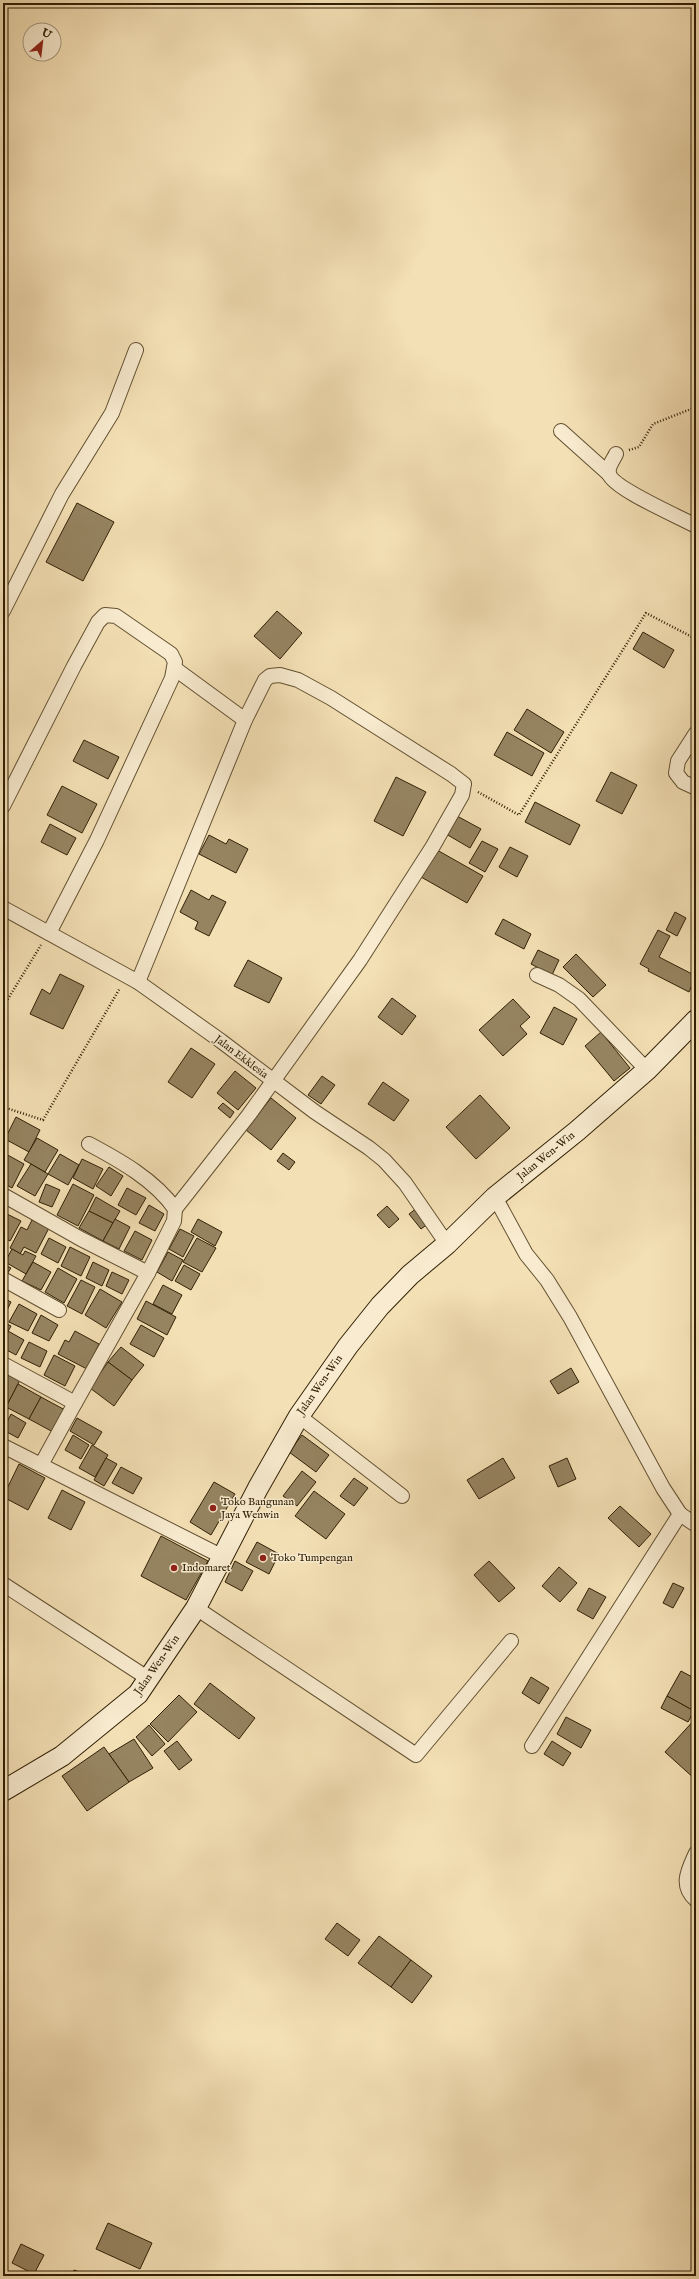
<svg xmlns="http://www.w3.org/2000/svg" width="699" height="2279" viewBox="0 0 699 2279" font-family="'IM FELL English',serif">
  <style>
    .building { fill: #968461; stroke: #312005 }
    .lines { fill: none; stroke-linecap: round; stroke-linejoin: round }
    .street-casing { stroke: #625031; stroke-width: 16 }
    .secondary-casing { stroke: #312005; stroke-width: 22 }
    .path { stroke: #312005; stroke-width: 2.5; stroke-dasharray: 1 2; stroke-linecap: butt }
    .street { stroke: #f8ebcf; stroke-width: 14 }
    .secondary { stroke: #f8ebcf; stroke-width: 20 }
    .poi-dot { fill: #8f2418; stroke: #f8ebcf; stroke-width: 1.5 }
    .labels { text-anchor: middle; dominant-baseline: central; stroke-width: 3; stroke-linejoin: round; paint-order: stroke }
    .street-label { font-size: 11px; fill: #312005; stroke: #f8ebcf }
    .poi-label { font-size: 11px; fill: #312005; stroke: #f8ebcf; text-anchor: start }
  </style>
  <rect width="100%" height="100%" fill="#f4e0b5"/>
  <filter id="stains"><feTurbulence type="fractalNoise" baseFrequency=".005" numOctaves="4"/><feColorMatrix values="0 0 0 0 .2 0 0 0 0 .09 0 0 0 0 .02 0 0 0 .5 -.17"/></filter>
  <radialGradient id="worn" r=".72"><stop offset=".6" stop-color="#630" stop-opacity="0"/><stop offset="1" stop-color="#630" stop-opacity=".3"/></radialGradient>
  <g class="building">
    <polygon points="77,503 114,522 83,581 46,562"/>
    <polygon points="277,611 302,633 280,659 254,636"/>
    <polygon points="643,632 674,650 664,668 633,649"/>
    <polygon points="527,709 564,732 551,753 514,730"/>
    <polygon points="507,732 544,753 532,776 494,755"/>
    <polygon points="84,740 119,757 108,779 73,761"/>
    <polygon points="611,772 637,785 622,814 596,801"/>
    <polygon points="396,777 426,792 403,836 374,821"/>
    <polygon points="62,786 97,804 82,833 47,815"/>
    <polygon points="535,802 580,825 570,845 525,822"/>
    <polygon points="457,816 481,829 470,848 446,834"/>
    <polygon points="50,824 76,838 67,855 41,842"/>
    <polygon points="209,835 226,844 229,839 248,849 236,873 199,854"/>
    <polygon points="482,841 498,849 485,872 469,863"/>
    <polygon points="510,847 528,856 517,877 499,867"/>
    <polygon points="437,850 483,876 467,903 421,877"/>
    <polygon points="191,890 209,900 212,895 226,902 209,936 195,929 198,922 180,912"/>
    <polygon points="675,912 686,918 677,936 666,930"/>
    <polygon points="503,919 531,934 524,949 495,934"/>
    <polygon points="658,930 670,936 659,957 696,976 689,992 648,971 649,969 640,964"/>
    <polygon points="538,950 559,960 552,975 531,964"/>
    <polygon points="576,954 606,985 593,997 563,967"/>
    <polygon points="248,960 282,978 269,1003 234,986"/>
    <polygon points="60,974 84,986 63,1029 30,1014 42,989 50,994"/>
    <polygon points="392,998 416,1016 402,1035 378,1017"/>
    <polygon points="513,999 530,1017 520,1026 527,1034 503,1056 479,1030"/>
    <polygon points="554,1007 577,1019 563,1045 540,1033"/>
    <polygon points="601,1032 630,1068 614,1081 585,1046"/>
    <polygon points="191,1048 215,1064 192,1098 168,1082"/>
    <polygon points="235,1071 256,1088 238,1110 217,1093"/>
    <polygon points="322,1076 335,1085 321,1104 308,1095"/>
    <polygon points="383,1082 409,1100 394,1121 368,1104"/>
    <polygon points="480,1095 510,1128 476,1159 446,1127"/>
    <polygon points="271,1098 296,1118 271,1150 246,1130"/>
    <polygon points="223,1103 234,1112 230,1118 218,1108"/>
    <polygon points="16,1117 40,1130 29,1152 5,1139"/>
    <polygon points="37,1138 58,1150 45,1172 24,1160"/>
    <polygon points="4,1153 24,1164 12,1188 3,1183"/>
    <polygon points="283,1153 295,1162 289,1170 277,1161"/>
    <polygon points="60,1154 79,1165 68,1185 48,1174"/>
    <polygon points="82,1159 103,1169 93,1189 73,1178"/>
    <polygon points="31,1164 48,1174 35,1196 17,1186"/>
    <polygon points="109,1167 123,1176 111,1196 96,1186"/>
    <polygon points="46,1184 60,1190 52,1207 39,1202"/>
    <polygon points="73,1184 94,1195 78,1226 57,1215"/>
    <polygon points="127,1188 146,1198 136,1215 118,1205"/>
    <polygon points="96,1197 120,1211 113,1223 89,1211"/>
    <polygon points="149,1205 164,1214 155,1231 139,1223"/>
    <polygon points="387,1206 399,1219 389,1228 377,1215"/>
    <polygon points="417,1208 429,1223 421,1229 409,1214"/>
    <polygon points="89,1211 113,1223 103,1241 79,1228"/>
    <polygon points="3,1212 21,1221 10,1241 3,1237"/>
    <polygon points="115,1219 130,1227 119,1249 103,1241"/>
    <polygon points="198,1219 222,1232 215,1246 191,1232"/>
    <polygon points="32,1220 49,1228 36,1253 24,1247 20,1254 10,1248 21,1227 27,1230"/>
    <polygon points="180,1229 194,1236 183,1257 169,1249"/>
    <polygon points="135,1231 152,1240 142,1260 124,1251"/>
    <polygon points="49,1238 66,1247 58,1263 41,1254"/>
    <polygon points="197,1238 216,1248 202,1272 183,1262"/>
    <polygon points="70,1247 90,1257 81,1276 61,1266"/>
    <polygon points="12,1249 23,1255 25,1251 36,1256 26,1274 5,1262"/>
    <polygon points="168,1252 183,1260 172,1281 157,1272"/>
    <polygon points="33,1262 51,1272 41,1290 22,1281"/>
    <polygon points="93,1262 109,1270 102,1286 86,1278"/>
    <polygon points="3,1264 11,1268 7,1274 3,1272"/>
    <polygon points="184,1265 200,1274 191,1290 175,1281"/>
    <polygon points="58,1268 77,1279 64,1303 45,1292"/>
    <polygon points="112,1272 129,1280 122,1294 106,1286"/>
    <polygon points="81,1280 95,1287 82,1314 67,1306"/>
    <polygon points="163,1285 182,1295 172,1314 153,1304"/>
    <polygon points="100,1289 122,1302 106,1328 85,1315"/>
    <polygon points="3,1298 11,1302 5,1314 3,1313"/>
    <polygon points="146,1301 176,1317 167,1335 137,1319"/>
    <polygon points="19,1304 37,1314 28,1331 9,1322"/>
    <polygon points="41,1315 58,1325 49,1341 32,1333"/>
    <polygon points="3,1322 11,1326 3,1341"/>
    <polygon points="141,1325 164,1338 154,1357 130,1344"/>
    <polygon points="8,1331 24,1340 16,1355 3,1348 3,1341"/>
    <polygon points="75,1331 99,1344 87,1369 58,1354 65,1340 69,1342"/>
    <polygon points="29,1342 47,1351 40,1367 21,1358"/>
    <polygon points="121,1347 144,1365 132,1380 108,1362"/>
    <polygon points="54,1355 75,1366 65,1386 44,1375"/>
    <polygon points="108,1362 132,1380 114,1406 90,1388"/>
    <polygon points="571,1368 579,1382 558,1394 550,1381"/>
    <polygon points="3,1371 20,1380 3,1413"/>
    <polygon points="18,1384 41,1397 29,1419 6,1407"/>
    <polygon points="41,1397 65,1410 53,1432 29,1419"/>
    <polygon points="11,1414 26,1423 18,1438 3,1430"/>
    <polygon points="77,1418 102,1432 94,1445 70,1431"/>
    <polygon points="73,1435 89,1445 81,1459 65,1450"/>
    <polygon points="302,1435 329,1455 316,1472 289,1452"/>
    <polygon points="92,1445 108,1455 95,1477 79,1468"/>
    <polygon points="106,1458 117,1464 104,1486 94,1480"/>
    <polygon points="503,1458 515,1478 479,1499 467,1480"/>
    <polygon points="567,1458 576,1479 558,1487 549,1466"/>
    <polygon points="19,1464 45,1478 28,1510 3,1497"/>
    <polygon points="121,1467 142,1478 133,1494 112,1483"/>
    <polygon points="302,1471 316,1482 297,1506 283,1496"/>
    <polygon points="354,1478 368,1488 354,1506 340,1496"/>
    <polygon points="214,1482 235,1494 211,1535 190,1522"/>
    <polygon points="62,1490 85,1502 71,1530 48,1518"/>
    <polygon points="314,1491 345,1514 326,1539 295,1516"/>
    <polygon points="620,1506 651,1534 639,1547 608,1518"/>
    <polygon points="161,1536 208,1561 186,1600 141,1576"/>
    <polygon points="257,1542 279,1554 269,1574 246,1562"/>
    <polygon points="235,1561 253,1571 242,1591 225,1582"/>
    <polygon points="489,1561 515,1588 499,1602 474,1575"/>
    <polygon points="559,1567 577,1583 560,1602 542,1586"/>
    <polygon points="673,1583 684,1588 673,1608 663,1603"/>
    <polygon points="589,1588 606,1597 593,1619 577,1610"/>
    <polygon points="681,1671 696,1679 696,1708 694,1711 667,1696"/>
    <polygon points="531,1677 549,1688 539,1704 522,1693"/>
    <polygon points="210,1683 255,1718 239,1739 194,1704"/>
    <polygon points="179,1695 197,1712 168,1742 150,1724"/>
    <polygon points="667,1696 694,1711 688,1722 661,1708"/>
    <polygon points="566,1717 591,1730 581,1748 557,1734"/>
    <polygon points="696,1718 696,1780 665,1752"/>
    <polygon points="149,1725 165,1744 152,1756 136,1737"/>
    <polygon points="134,1739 153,1768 129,1782 109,1754"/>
    <polygon points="177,1741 192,1760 179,1770 164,1751"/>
    <polygon points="552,1741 571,1753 563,1766 544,1754"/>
    <polygon points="104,1747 129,1782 87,1811 62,1776"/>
    <polygon points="337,1923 360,1940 348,1956 325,1939"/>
    <polygon points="379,1936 411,1960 391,1987 358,1963"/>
    <polygon points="411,1960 432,1976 412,2003 391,1987"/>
    <polygon points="108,2223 152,2243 140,2269 96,2249"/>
    <polygon points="21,2244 44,2255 34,2274 12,2263"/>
    <polygon points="74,2270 91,2276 72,2276"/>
  </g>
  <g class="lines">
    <g class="street-casing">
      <g id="street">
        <polyline points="561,431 609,474"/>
        <path d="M 616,454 C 614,459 607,467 609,474 C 614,489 680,517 696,526"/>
        <polyline points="3,611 62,494 112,413 136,350"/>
        <polyline points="174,668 245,720"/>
        <polyline points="696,733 678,761 676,773 683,782 696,788"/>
        <polyline points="3,806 74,666 98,622 105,615 116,616 171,654 175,662 172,678 97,840 49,933"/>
        <polyline points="3,908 138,982 221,1041 315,1112 369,1148 384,1160 405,1183 447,1244"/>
        <polyline points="537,975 559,985 579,999 647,1070"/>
        <polyline points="138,982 245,720 265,680 270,676 280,675 298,680 331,698 451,774 464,784 462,795 433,846 360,960 248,1116 175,1209"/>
        <path d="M 89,1144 C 119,1160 155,1180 175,1209 L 174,1221 L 148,1273"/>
        <polyline points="3,1195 81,1239 148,1273 75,1403 3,1364"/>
        <polyline points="495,1197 526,1254 547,1280 570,1317 663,1488 680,1514 532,1746"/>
        <polyline points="3,1279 59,1310"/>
        <polyline points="299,1416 402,1496"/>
        <polyline points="3,1446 223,1557"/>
        <polyline points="41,1465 75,1403"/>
        <polyline points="680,1514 696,1525"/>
        <polyline points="3,1584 149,1679"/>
        <polyline points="196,1608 416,1755 511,1641"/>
        <path d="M 696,1853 C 689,1869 679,1885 696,1900"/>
      </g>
    </g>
    <g class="secondary-casing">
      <polyline id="secondary" points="3,1791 62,1756 138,1694 196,1608 258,1488 299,1416 348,1346 380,1306 410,1275 447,1244 495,1197 577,1131 647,1070 696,1020"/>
    </g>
    <g class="path">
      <polyline points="629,450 639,447 653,424 696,407"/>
      <polyline points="478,792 519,815 646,613 696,639"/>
      <polyline points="3,1007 41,945"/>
      <polyline points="3,1107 43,1120 120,988"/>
    </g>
    <use href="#street" class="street"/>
    <use href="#secondary" class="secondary"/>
  </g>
  <g class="poi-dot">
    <circle cx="213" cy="1508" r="4"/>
    <circle cx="263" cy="1558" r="4"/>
    <circle cx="174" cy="1568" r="4"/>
  </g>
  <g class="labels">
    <g class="street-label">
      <text transform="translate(241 1057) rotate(37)">Jalan Ekklesia</text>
      <text transform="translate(546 1156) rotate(-39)">Jalan Wen-Win</text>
      <text transform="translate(320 1385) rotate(-55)">Jalan Wen-Win</text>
      <text transform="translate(157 1665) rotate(-55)">Jalan Wen-Win</text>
    </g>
    <g class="poi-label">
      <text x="221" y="1502">Toko Bangunan<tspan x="221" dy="13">Jaya Wenwin</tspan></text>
      <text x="271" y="1558">Toko Tumpengan</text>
      <text x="182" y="1568">Indomaret</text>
    </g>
  </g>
  <rect width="699" height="2279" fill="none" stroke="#f4e0b5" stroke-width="16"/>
  <rect x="4" y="4" width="691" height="2271" fill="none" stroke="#312005" stroke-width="2"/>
  <rect x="8" y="8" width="683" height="2263" fill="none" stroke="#312005"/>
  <g transform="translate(42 42) rotate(28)"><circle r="19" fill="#f8ebcf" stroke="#a89a7e"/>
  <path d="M0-3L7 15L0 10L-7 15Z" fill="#8f2418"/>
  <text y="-6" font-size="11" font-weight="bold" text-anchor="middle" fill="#312005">U</text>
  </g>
  <rect width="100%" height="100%" filter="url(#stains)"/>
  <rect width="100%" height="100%" fill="url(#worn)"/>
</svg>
